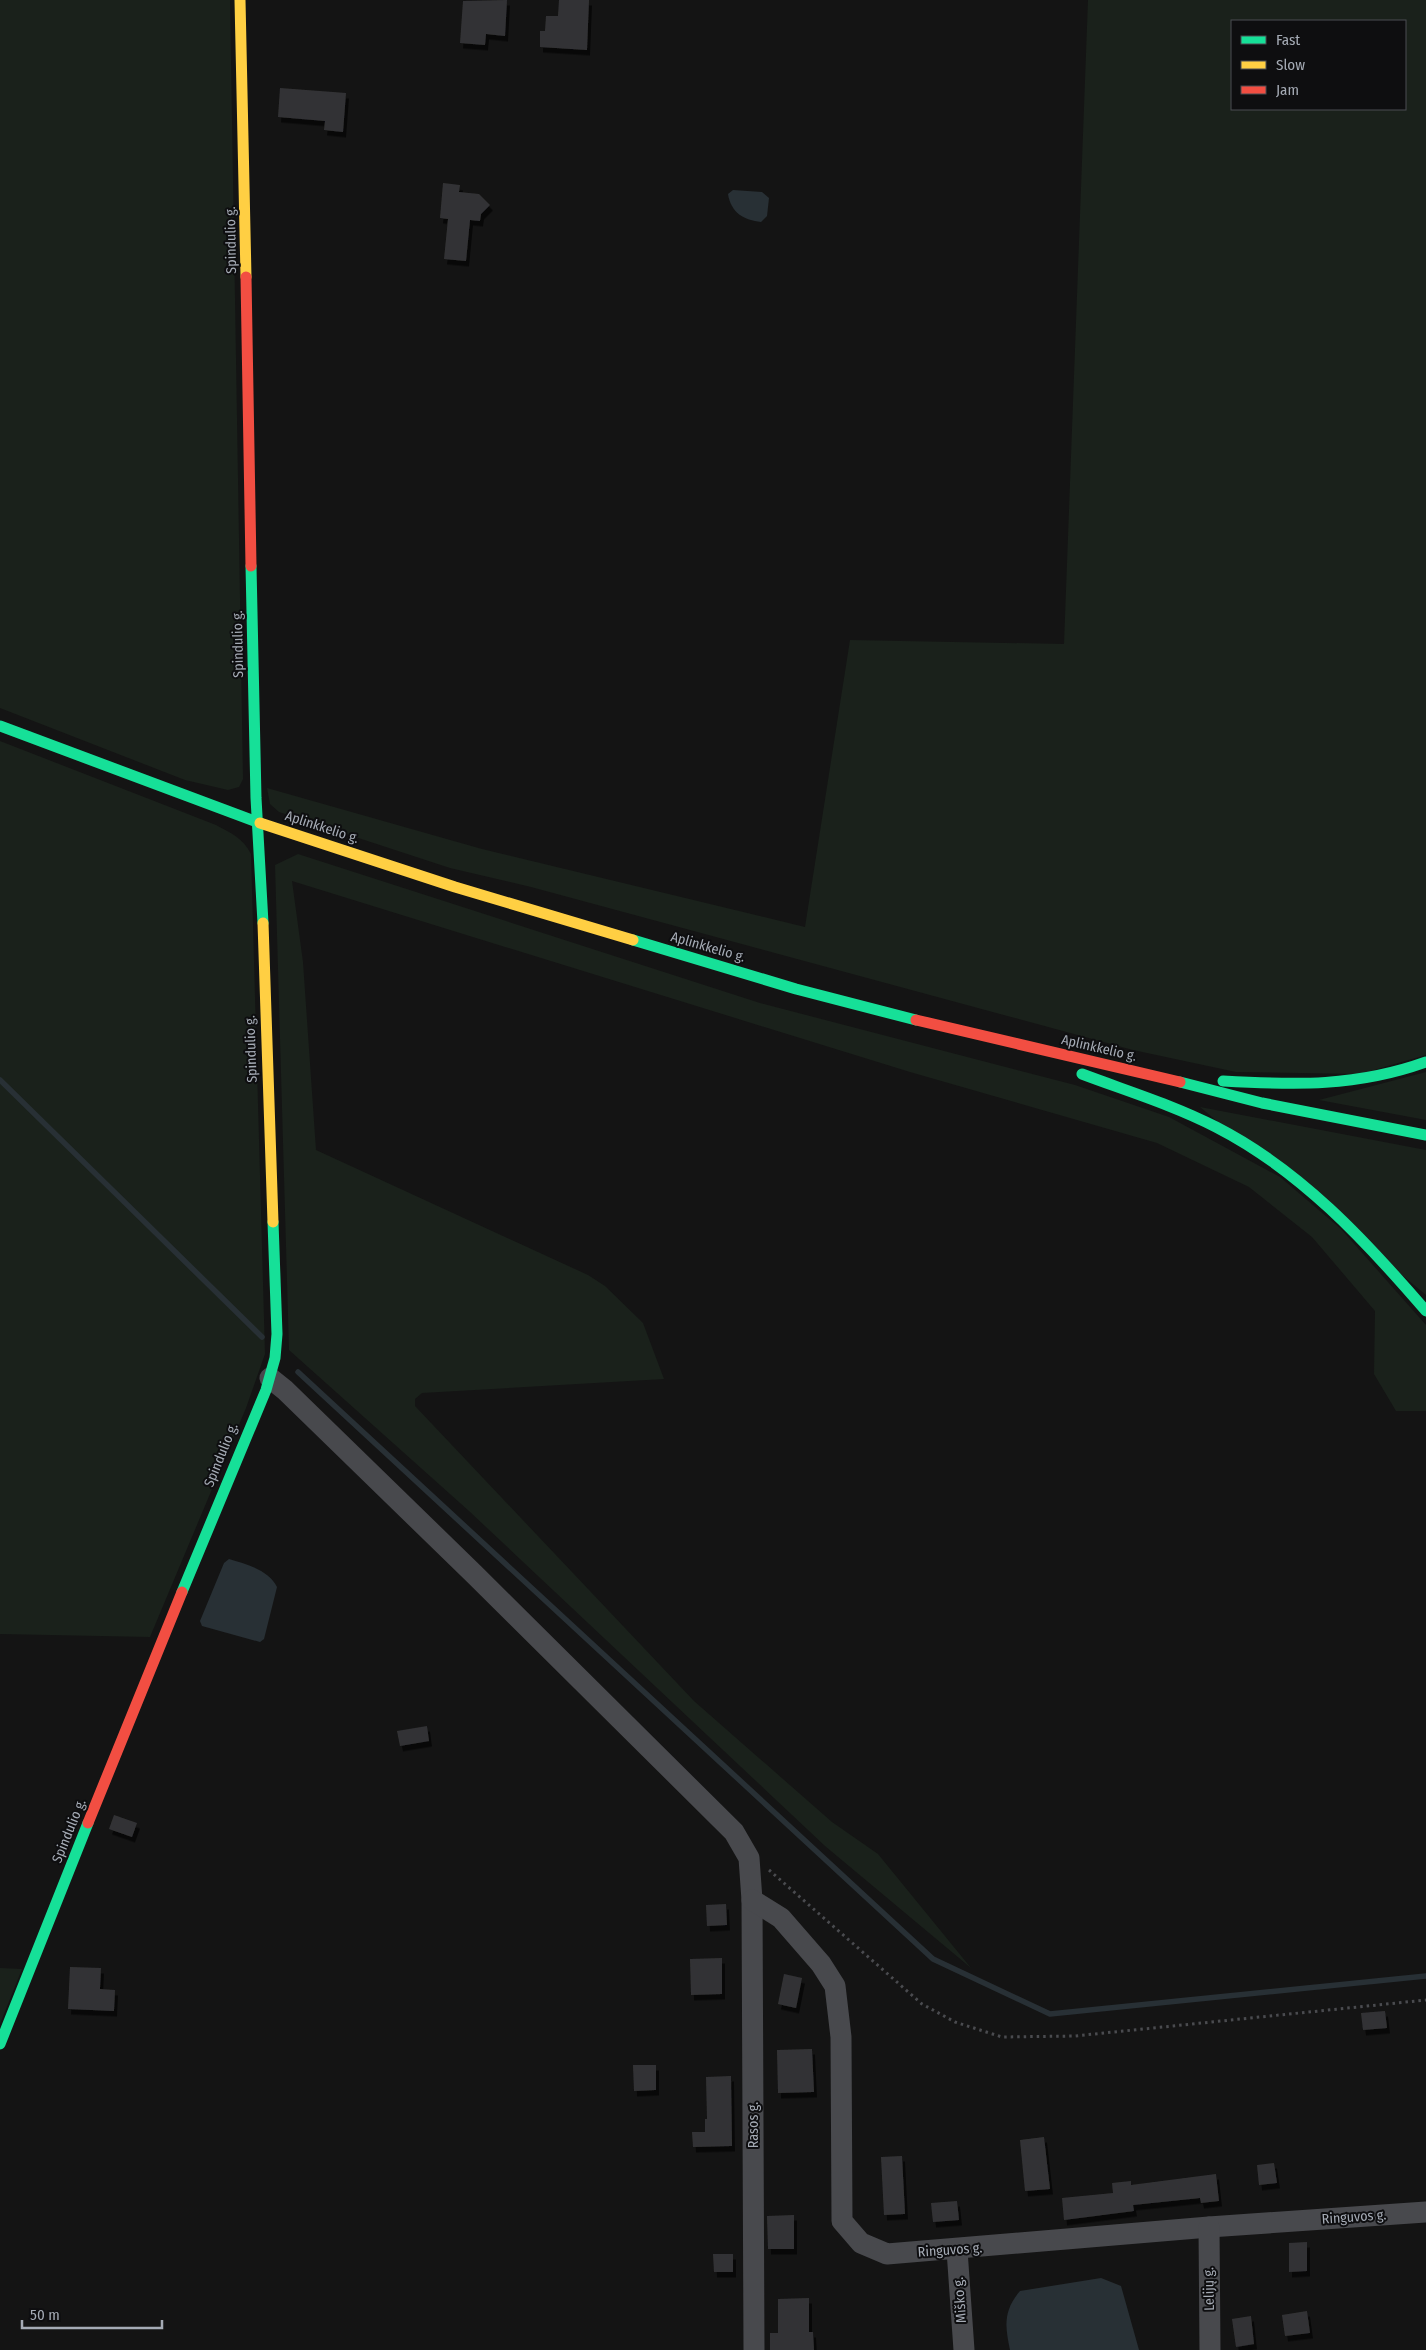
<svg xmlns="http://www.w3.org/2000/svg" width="1426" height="2350" viewBox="0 0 1426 2350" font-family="'Fira Sans Condensed',sans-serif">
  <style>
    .green { fill: #1a211b; fill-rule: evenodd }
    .water { fill: #283035 }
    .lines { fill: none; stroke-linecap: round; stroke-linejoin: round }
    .stream { stroke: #283035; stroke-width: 5.5 }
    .building { fill: #333335; filter: url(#shadow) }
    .path { stroke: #4a4b4f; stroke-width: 3; stroke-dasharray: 2.5 4; stroke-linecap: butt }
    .street { stroke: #48494d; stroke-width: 21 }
    .fast { stroke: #16e098; stroke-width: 11 }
    .slow { stroke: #ffcf43; stroke-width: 11 }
    .jam { stroke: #f24e42; stroke-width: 11 }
    .labels { text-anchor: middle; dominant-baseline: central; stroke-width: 4; stroke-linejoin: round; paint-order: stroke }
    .street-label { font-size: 14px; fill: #a5abb5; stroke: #0e0e10 }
  </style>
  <defs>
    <filter id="shadow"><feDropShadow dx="3" dy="5.5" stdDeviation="0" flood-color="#0009"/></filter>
  </defs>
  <rect width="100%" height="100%" fill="#141414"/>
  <g class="green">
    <polygon points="0,0 230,0 243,779 239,787 228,790 185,780 0,708"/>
    <path d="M 1088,0 L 1426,0 L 1426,1055 L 1360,1074 L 1236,1072 L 1133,1050 L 531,887 L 450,868 L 279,812 L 270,804 L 267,788 L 482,849 L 805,927 L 850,640 L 1064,644 ZM 1232,21 L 1405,21 L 1405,109 L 1232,109 Z"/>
    <path d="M 0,741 L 216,825 C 231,833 243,838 251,854 L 265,1354 L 246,1408 L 150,1637 L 0,1634 Z"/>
    <polygon points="298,854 760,1003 1075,1085 1169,1117 1280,1177 1341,1229 1426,1325 1426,1411 1396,1411 1374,1374 1375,1311 1312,1237 1249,1187 1157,1143 910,1072 292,881 303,962 316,1150 588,1275 605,1286 643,1323 664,1379 422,1393 415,1399 415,1406 694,1701 832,1822 878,1854 971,1968 825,1846 469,1511 289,1350 275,865"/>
    <polygon points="1426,1072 1426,1120 1319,1100"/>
    <polygon points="1200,1107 1426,1150 1426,1295"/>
    <polygon points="0,1968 22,1969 0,2024"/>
  </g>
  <g class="water">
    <path d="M 733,190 L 762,192 L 769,198 L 767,216 L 761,222 C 744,220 731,213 728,194 Z"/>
    <path d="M 229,1559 C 246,1564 269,1570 277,1587 L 264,1639 L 260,1642 L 202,1626 L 200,1621 L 224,1563 Z"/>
    <path d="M 1101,2278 L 1121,2286 L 1139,2350 L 1010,2350 C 1005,2326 1003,2311 1020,2291 Z"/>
  </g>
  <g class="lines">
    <g class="stream">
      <polyline points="0,1080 262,1337"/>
      <polyline points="298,1372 933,1959 1050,2014 1426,1976"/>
    </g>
  </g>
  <g class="building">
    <polygon points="507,0 505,36 486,34 485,45 460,43 463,1"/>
    <polygon points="559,0 589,0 587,50 540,47 540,31 545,31 546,16 558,16"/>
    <polygon points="280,88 346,93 343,132 324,130 325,121 278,117"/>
    <polygon points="443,183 460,185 459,192 479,194 490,205 481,214 480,221 470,220 466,261 444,259 448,219 440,218"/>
    <polygon points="427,1726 429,1741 400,1746 397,1731"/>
    <polygon points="114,1815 137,1823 132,1837 109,1829"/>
    <polygon points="726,1904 727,1925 707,1926 706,1905"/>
    <polygon points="722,1958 722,1994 691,1995 690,1959"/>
    <polygon points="70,1967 101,1968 100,1989 115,1990 114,2011 68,2009"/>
    <polygon points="784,1974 802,1978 796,2008 778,2004"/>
    <polygon points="1385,2011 1387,2028 1363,2030 1361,2013"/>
    <polygon points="812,2049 814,2092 778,2093 777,2050"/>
    <polygon points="633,2065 656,2065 656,2090 634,2091"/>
    <polygon points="731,2076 732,2146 693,2147 692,2132 705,2132 705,2119 707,2119 706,2077"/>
    <polygon points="1044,2137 1050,2189 1025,2191 1020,2140"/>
    <polygon points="902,2156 905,2214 884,2215 881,2157"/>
    <polygon points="1274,2163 1277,2183 1259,2185 1257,2165"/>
    <polygon points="1216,2174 1219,2201 1201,2203 1200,2198 1133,2205 1134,2211 1064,2220 1062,2198 1113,2193 1112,2183 1131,2181 1131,2185"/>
    <polygon points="957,2201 959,2220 933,2222 931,2203"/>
    <polygon points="794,2215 794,2249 768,2249 767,2216"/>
    <polygon points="1307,2242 1307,2271 1289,2272 1289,2243"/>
    <polygon points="713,2254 733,2254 733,2272 714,2272"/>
    <polygon points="809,2298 809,2332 813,2332 814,2350 770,2350 770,2333 778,2333 778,2299"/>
    <polygon points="1307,2311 1310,2333 1285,2336 1282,2315"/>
    <polygon points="1251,2316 1254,2344 1236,2347 1232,2319"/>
  </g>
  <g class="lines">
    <polyline class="path" points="769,1870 922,2004 955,2022 1002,2037 1075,2036 1426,2000"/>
    <g class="street">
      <polyline points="270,1378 285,1390 474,1574 734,1832 749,1858 752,1900 754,2350"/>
      <polyline points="752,1900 781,1918 821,1964 835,1986 841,2037 842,2221 861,2243 887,2254 1209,2227 1426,2212"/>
      <polyline points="1209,2227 1210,2350"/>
      <polyline points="957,2250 964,2350"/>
    </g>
    <g class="fast">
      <polyline points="251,566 256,798 263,923"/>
      <polyline points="0,726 260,823"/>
      <polyline points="633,940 796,989 916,1020"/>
      <path d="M 1082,1074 C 1127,1091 1173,1105 1216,1127 C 1300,1170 1365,1240 1426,1311"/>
      <path d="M 1223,1081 C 1295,1085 1357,1087 1426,1062"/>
      <polyline points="1180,1082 1262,1103 1426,1135"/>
      <polyline points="182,1592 266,1390 275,1358 277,1334 273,1222"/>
      <polyline points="0,2044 88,1823"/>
    </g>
    <g class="slow">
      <polyline points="240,0 246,277"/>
      <polyline points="260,823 455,887 633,940"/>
      <polyline points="263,923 273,1222"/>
    </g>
    <g class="jam">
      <polyline points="246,277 251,566"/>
      <polyline points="916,1020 1180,1082"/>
      <polyline points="88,1823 182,1592"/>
    </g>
  </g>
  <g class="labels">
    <g class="street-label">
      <text transform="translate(231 240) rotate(-91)">Spindulio g.</text>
      <text transform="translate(238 644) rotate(-91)">Spindulio g.</text>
      <text transform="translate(322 827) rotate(18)">Aplinkkelio g.</text>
      <text transform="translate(708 947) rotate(16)">Aplinkkelio g.</text>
      <text transform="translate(1099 1048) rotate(13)">Aplinkkelio g.</text>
      <text transform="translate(251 1049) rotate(-92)">Spindulio g.</text>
      <text transform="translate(221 1455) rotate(-68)">Spindulio g.</text>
      <text transform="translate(69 1831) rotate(-68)">Spindulio g.</text>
      <text transform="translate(753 2125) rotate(-90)">Rasos g.</text>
      <text transform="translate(1354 2217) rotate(-4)">Ringuvos g.</text>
      <text transform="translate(950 2250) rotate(-4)">Ringuvos g.</text>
      <text transform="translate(1209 2289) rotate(-91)">Lelijų g.</text>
      <text transform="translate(960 2300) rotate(-94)">Miško g.</text>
    </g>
  </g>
  <rect x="1231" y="20" width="175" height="90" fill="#0e0e10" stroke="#4a4d52"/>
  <rect x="1241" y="36" width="25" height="8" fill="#16e098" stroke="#4a4d52"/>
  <text x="1276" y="45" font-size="15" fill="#a5abb5">Fast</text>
  <rect x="1241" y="61" width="25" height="8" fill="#ffcf43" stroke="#4a4d52"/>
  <text x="1276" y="70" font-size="15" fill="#a5abb5">Slow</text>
  <rect x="1241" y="86" width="25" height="8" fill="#f24e42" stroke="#4a4d52"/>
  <text x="1276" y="95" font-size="15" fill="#a5abb5">Jam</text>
  <path d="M22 2320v8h140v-8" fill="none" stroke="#a5abb5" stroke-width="2.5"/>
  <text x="30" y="2320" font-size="15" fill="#a5abb5" stroke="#0e0e10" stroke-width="4" paint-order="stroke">50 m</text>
</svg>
